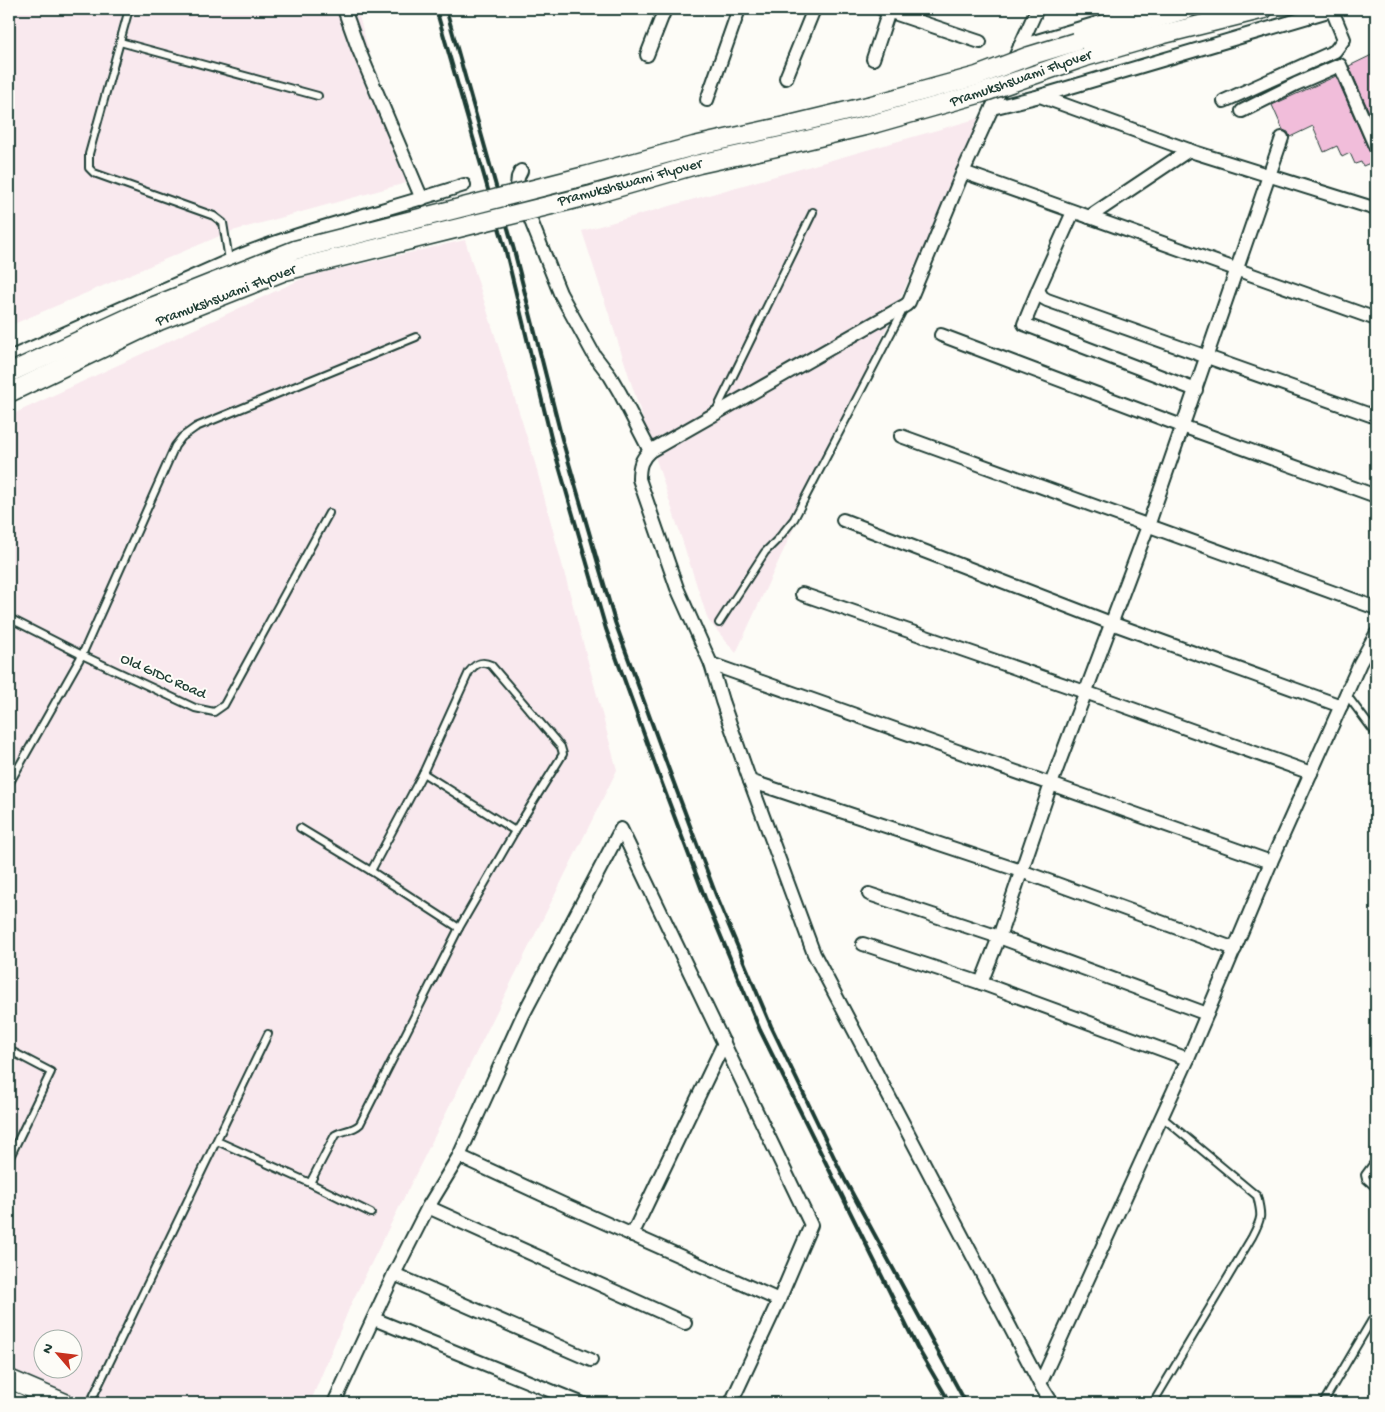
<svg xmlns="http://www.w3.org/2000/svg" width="1385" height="1412" viewBox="0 0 1385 1412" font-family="'Gochi Hand',sans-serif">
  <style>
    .built { fill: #f9e9ee; fill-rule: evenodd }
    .building { fill: #f1bdda; stroke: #1f3d34 }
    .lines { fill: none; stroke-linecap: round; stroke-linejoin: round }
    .lane-casing { stroke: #1f3d34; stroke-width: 10 }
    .street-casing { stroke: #1f3d34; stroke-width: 16 }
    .secondary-casing { stroke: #1f3d34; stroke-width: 21 }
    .lane { stroke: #fdfcf7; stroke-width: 6 }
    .street { stroke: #fdfcf7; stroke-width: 12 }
    .secondary { stroke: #fdfcf7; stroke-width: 18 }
    .rail { stroke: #1f3d34; stroke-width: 4 }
    .secondary-bridge-casing { stroke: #1f3d34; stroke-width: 21; stroke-linecap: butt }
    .secondary-bridge { stroke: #fdfcf7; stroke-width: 18 }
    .labels { text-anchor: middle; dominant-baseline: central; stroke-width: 4; stroke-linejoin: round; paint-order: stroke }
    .street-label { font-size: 15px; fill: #1f3d34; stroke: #fdfcf7 }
  </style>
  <rect width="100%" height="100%" fill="#fdfcf7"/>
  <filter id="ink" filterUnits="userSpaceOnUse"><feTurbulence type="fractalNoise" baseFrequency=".02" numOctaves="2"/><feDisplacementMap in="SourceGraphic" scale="10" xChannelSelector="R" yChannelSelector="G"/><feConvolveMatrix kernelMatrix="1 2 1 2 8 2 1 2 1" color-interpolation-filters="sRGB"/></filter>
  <g filter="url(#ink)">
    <g class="built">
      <polygon points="9,9 357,9 406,183 229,232 9,326"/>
      <polygon points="990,115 958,173 736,653 708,620 582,231"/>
      <path d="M 465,240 L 535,463 L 617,770 L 351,1304 L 310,1403 L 9,1403 L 9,416 L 308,276 ZM 42,1340 L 72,1340 L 72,1370 L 42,1370 Z"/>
    </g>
    <g class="building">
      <polygon points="1376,53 1376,128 1349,66"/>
      <polygon points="1336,76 1369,151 1373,155 1375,161 1363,166 1361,162 1355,164 1350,153 1342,157 1337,146 1324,152 1313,126 1290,137 1288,132 1283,130 1272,105"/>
    </g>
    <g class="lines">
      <g class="lane-casing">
        <g id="lane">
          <polyline points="129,9 89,154 89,168 94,173 214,216 223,223 229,260"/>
          <polyline points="120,42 318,96"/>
          <polyline points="716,411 813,212"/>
          <polyline points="9,618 82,655 175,446 182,437 196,427 416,337"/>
          <polyline points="719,623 765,552 778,539 794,519 904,308"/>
          <polyline points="1346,694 1376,734"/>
          <polyline points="423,773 515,831"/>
          <polyline points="9,784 82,655 195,708 214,712 224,705 329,513"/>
          <polyline points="300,828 371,871 459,928"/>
          <polyline points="9,1050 51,1072 9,1159"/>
          <polyline points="217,1141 310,1183 371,1213"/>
          <polyline points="1376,1160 1365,1175 1366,1179 1376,1188"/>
          <path d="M 310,1183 L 335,1135 C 343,1130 353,1131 360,1124 L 459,928 L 515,831 L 563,754 L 561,747 L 491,665 C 481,660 475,664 469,672 L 423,773 L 371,871"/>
          <polyline points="90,1403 268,1034"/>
          <path d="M 1153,1403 L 1252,1237 C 1262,1218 1262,1216 1257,1196 L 1162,1117"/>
          <polyline points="1323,1403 1376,1313"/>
        </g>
      </g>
      <g class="street-casing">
        <g id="street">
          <polyline points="344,9 358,48 422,199"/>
          <polyline points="882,9 980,42"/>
          <path d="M 1037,9 L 963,172 L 909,302 L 906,305 L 650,451 C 641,459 639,466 639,479 L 677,588 L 711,664 L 722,701 L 750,781 L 814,954 L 1040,1384 L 1052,1403"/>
          <polyline points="1020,46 1145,9"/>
          <polyline points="647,55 665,9"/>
          <polyline points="873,59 889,11"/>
          <polyline points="786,78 814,9"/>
          <polyline points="1040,96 1197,153 1376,209"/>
          <polyline points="707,100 739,9"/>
          <polyline points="1224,101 1335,51 1344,39 1332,10"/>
          <polyline points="992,108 1040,96 1335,9"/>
          <polyline points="1242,111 1296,84 1340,65 1376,148"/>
          <polyline points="521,171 518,177 517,186 560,293 594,355 610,376 620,393 650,451"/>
          <polyline points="963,172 1376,319"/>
          <polyline points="1073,212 1038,290 1042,297 1047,300 1376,417"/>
          <polyline points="1089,217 1189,150"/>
          <polyline points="1038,290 1024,324 1196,390"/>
          <polyline points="941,335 1182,426 1376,496"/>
          <path d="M 9,358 L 244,254 C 316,226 391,209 464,185"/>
          <polyline points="901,436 1376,608"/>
          <polyline points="843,520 1111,623 1341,706"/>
          <polyline points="802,594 1085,692 1311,773"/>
          <polyline points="711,664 1271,862"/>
          <polyline points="750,781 1021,871 1235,949"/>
          <polyline points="869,894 999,937 1207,1014"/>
          <polyline points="863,944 981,983 1188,1059"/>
          <polyline points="981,983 999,937 1051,784 1148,526 1282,138"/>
          <polyline points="459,1156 565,1205 779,1300"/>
          <polyline points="428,1207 685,1323"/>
          <polyline points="632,1235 724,1043"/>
          <polyline points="394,1274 591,1360"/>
          <polyline points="374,1319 581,1403"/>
          <polyline points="1040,1384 1188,1059 1271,862 1360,663 1376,634"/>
          <polyline points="334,1403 394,1274 428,1207 459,1156 523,1015 621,829 811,1225 779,1300 731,1403"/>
        </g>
      </g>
      <g class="secondary-casing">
        <g id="secondary">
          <polyline points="1075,42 1187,9"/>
          <polyline points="1085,57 1164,34 1264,9"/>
          <polyline points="585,176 694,146 785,126 868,106"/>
          <polyline points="592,195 699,164 790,144 873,124"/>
          <polyline points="9,1379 65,1403"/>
          <polyline points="9,1400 17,1403"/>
        </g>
      </g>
      <use href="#lane" class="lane"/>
      <use href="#street" class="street"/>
      <use href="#secondary" class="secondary"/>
      <g class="rail">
        <polyline points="436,9 506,252 552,442 606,629 658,773 705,898 760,1030 917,1347 950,1403"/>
        <polyline points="446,9 514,250 562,439 615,622 669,770 716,895 771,1026 845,1180 966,1403"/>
      </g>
      <g class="secondary-bridge-casing">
        <g id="secondary-bridge">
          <polyline points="868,106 977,76 1029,56 1075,42"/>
          <polyline points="873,124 982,93 1085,57"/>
          <polyline points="9,373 154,306 295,250 585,176"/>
          <polyline points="9,393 159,321 285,271 592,195"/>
        </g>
      </g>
      <use href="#secondary-bridge" class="secondary-bridge"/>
    </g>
  </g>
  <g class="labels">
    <g class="street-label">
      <text transform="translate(1021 79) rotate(-19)">Pramukshswami Flyover</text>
      <text transform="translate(630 183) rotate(-15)">Pramukshswami Flyover</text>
      <text transform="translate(226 296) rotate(-21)">Pramukshswami Flyover</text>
      <text transform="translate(163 677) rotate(24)">Old GIDC Road</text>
    </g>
  </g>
  <rect width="1385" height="1412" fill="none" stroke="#fdfcf7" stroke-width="30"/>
  <rect x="15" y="15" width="1355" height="1382" fill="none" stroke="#1f3d34" stroke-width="2" filter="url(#ink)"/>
  <g transform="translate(58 1354) rotate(298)"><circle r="24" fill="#fdfcf7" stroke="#a4b0a9"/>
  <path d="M0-4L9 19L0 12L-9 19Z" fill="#c8321e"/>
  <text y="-8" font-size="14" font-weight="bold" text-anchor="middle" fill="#1f3d34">N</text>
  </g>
</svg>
